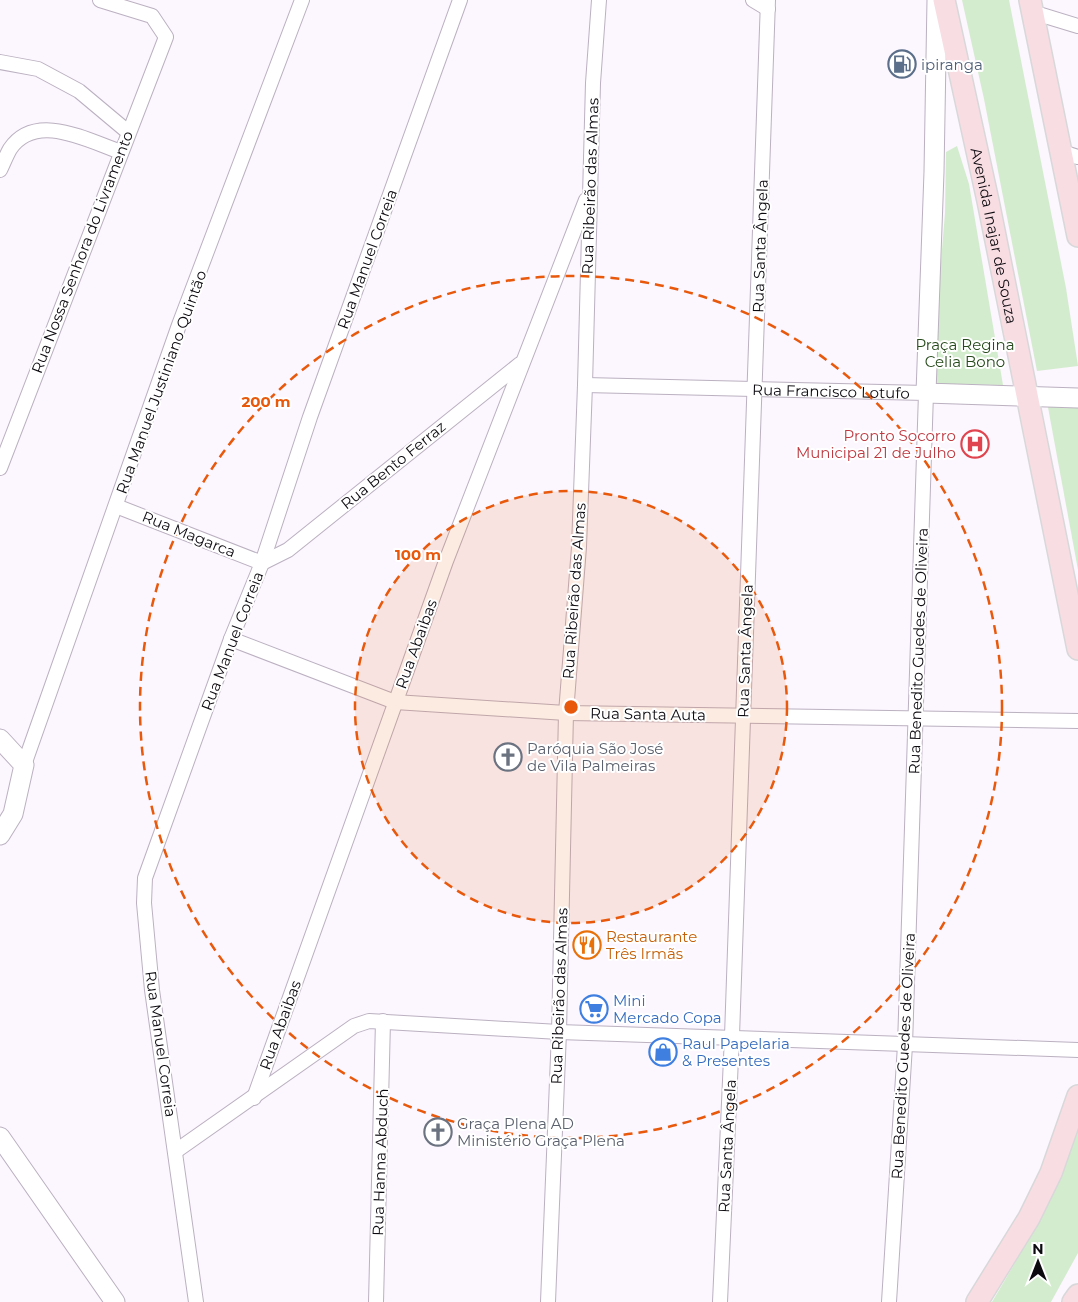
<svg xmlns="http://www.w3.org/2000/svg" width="1078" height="1302" viewBox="0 0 1078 1302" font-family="Montserrat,sans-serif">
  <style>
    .green { fill: #d4ecce }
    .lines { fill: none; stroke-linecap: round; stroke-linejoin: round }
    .street-casing { stroke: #bbb1c0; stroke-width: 16 }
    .secondary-casing { stroke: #bbb1c0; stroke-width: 21 }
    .primary-casing { stroke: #d8d8d9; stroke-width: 24 }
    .street { stroke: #fff; stroke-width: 14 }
    .secondary { stroke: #fff; stroke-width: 19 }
    .primary { stroke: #f8dde3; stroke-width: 21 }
    .ring { fill: none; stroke: #e8590c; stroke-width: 2.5; stroke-dasharray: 9 6 }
    .labels { text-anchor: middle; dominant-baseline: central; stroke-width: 4; stroke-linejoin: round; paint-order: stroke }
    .service-label { font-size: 15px; fill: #4e5e75; stroke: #fff; text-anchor: start }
    .street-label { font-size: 15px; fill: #0d0a0f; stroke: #fff }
    .park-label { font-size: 15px; fill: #264a1b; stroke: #fff }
    .health-label { font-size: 15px; fill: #be3a42; stroke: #fff; text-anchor: end }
    .worship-label { font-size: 15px; fill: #5b616d; stroke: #fff; text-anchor: start }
    .food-label { font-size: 15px; fill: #c56008; stroke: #fff; text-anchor: start }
    .shop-label { font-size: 15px; fill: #366cbe; stroke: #fff; text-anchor: start }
    .centre { fill: #e8590c; stroke: #fff; stroke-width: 2.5 }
    .ring-label { font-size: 15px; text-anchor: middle; font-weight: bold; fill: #e8590c; stroke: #fff; stroke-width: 4; stroke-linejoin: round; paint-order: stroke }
  </style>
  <rect width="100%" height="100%" fill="#fcf6ff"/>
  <g class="green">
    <polygon points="962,0 1009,0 1066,288 1078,366 1037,371 984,99"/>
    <polygon points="957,146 969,184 1003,385 931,384 945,213 946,152"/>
    <polygon points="1047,402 1078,403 1078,570"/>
    <path d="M 1078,1124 L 1078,1253 L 1051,1302 L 992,1302 C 1026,1245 1059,1187 1078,1124 Z"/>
  </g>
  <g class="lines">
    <g class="street-casing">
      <g id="street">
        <polyline points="753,0 768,9"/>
        <polyline points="1032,12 1078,26"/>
        <polyline points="0,62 38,69 79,91 128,132"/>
        <polyline points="1062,152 1078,157"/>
        <path d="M 0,170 C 3,164 6,156 10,149 C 36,111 88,141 121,152"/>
        <path id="s1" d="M 585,385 L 926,393 L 905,1045 L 889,1302"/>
        <polyline points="0,468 166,37 152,16 100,0"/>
        <polyline points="116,506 262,563 288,550 520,364"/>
        <polyline points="231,639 395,702 566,713 1078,721"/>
        <polyline points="24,765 179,325 302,0"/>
        <polyline points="254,1098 446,561 586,200"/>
        <polyline points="176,1151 354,1026 369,1021 559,1032 1078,1050"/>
        <polyline points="196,1302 152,990 144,903 145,878 231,639 262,563 310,417 460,0"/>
        <polyline points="376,1302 383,1021"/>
        <polyline points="548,1302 559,1032 566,713 579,547 585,385 593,83 599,0"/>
        <polyline points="720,1302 732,1036 768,0"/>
      </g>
    </g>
    <g class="secondary-casing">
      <g id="secondary">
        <polyline points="937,0 934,172 926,393 1078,398"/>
        <polyline points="0,739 24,765 13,814 0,835"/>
        <polyline points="0,1137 115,1302"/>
      </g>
    </g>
    <g class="primary-casing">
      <g id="primary">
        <path id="s2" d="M 944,0 L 988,201 L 1078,649"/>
        <polyline points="1030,0 1078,236"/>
        <polyline points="977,1302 1029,1218 1051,1173 1078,1096"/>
        <polyline points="1073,1302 1078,1295"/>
      </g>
    </g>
    <use href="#street" class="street"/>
    <use href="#secondary" class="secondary"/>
    <use href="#primary" class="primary"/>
  </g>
  <circle cx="571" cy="707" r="216" fill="#e8590c" fill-opacity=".12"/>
  <g class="ring">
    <circle cx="571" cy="707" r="216"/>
    <circle cx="571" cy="707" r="431"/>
  </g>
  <defs>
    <g id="fuel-ring" transform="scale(1.4375)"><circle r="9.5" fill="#fff" stroke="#5c6f8a" stroke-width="1.5"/><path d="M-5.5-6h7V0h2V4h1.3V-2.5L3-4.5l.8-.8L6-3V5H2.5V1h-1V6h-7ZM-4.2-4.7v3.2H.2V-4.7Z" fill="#5c6f8a"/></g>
    <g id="hospital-ring" transform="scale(1.4375)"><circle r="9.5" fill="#fff" stroke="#e0444e" stroke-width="1.5"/><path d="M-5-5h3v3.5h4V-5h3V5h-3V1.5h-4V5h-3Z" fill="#e0444e"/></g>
    <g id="church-ring" transform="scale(1.4375)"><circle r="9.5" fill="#fff" stroke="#6b7280" stroke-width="1.5"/><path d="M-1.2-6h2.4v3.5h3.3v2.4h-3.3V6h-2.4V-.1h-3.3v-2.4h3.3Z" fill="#6b7280"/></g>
    <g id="restaurant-ring" transform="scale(1.4375)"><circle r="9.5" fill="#fff" stroke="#e8710a" stroke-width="1.5"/><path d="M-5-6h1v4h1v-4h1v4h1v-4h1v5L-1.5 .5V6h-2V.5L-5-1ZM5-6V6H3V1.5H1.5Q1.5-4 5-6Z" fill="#e8710a"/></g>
    <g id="supermarket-ring" transform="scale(1.4375)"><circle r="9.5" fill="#fff" stroke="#3f7fe0" stroke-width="1.5"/><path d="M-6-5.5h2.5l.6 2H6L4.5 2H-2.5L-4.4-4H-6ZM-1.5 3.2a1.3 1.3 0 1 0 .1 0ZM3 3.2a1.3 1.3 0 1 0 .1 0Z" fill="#3f7fe0"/></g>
    <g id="shop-ring" transform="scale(1.4375)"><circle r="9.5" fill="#fff" stroke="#3f7fe0" stroke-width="1.5"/><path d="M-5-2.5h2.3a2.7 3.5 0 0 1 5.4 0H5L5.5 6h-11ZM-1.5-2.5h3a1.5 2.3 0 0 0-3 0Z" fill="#3f7fe0"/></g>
  </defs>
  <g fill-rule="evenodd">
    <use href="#fuel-ring" x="902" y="64"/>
    <use href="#hospital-ring" x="975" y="444"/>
    <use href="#church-ring" x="508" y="757"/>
    <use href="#restaurant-ring" x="587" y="945"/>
    <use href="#supermarket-ring" x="594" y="1009"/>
    <use href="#shop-ring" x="663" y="1052"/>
    <use href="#church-ring" x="438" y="1132"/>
  </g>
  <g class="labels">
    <g class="service-label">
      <text x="921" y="64">ipiranga</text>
    </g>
    <g class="street-label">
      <text transform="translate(590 186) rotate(-88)">Rua Ribeirão das Almas</text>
      <text stroke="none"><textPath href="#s2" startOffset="241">Avenida Inajar de Souza</textPath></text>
      <text transform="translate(760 246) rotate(-88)">Rua Santa Ângela</text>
      <text transform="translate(82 252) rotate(-69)">Rua Nossa Senhora do Livramento</text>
      <text transform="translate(367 259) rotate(-70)">Rua Manuel Correia</text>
      <text transform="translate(161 382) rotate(-70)">Rua Manuel Justiniano Quintão</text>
      <text stroke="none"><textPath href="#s1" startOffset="246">Rua Francisco Lotufo</textPath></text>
      <text transform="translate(393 465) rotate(-39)">Rua Bento Ferraz</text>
      <text transform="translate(189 534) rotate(22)">Rua Magarca</text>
      <text transform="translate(574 591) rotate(-86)">Rua Ribeirão das Almas</text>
      <text transform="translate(232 641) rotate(-69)">Rua Manuel Correia</text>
      <text transform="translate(416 644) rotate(-70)">Rua Abaibas</text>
      <text transform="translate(745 651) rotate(-88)">Rua Santa Ângela</text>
      <text transform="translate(918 651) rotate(-88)">Rua Benedito Guedes de Oliveira</text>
      <text transform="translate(648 714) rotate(1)">Rua Santa Auta</text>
      <text transform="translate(559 996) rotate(-88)">Rua Ribeirão das Almas</text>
      <text transform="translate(280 1025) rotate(-70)">Rua Abaibas</text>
      <text transform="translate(161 1044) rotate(82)">Rua Manuel Correia</text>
      <text transform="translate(903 1056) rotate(-87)">Rua Benedito Guedes de Oliveira</text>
      <text transform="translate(727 1146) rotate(-87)">Rua Santa Ângela</text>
      <text transform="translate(380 1162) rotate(-88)">Rua Hanna Abduch</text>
    </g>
    <g class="park-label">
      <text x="965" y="344">Praça Regina<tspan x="965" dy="17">Celia Bono</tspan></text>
    </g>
    <g class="health-label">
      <text x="956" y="435">Pronto Socorro<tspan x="956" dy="17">Municipal 21 de Julho</tspan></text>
    </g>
    <g class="worship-label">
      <text x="527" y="748">Paróquia São José<tspan x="527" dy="17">de Vila Palmeiras</tspan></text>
      <text x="457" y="1123">Graça Plena AD<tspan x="457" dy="17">Ministério Graça Plena</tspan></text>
    </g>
    <g class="food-label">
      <text x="606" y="936">Restaurante<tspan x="606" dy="17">Três Irmãs</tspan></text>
    </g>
    <g class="shop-label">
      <text x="613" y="1000">Mini<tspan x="613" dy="17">Mercado Copa</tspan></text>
      <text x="682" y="1043">Raul Papelaria<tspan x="682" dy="17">&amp; Presentes</tspan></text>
    </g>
  </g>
  <circle cx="571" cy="707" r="8" class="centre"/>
  <g class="ring-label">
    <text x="266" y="407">200 m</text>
    <text x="418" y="560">100 m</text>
  </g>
  <g transform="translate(1038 1262)" stroke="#ffffff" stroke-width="4" paint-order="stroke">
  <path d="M0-4L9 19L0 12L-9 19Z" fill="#0d0a0f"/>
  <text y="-8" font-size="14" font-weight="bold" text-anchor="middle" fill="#0d0a0f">N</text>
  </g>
</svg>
